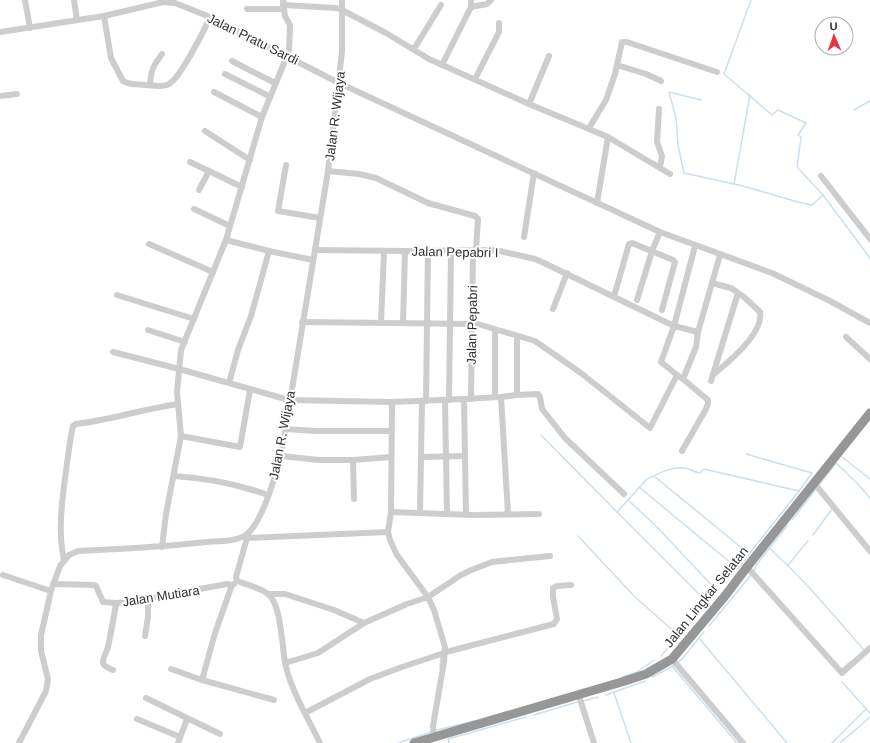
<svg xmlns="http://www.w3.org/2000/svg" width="870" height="743" viewBox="0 0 870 743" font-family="Arial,sans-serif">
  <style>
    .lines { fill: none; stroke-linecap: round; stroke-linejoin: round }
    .stream { stroke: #cbdfec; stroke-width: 1.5 }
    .minor { stroke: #cdcdcd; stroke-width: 6 }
    .highway { stroke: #979797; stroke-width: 9 }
    .labels { text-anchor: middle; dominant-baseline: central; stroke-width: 4; stroke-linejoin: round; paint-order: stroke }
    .street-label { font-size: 13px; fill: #303030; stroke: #fff }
  </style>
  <rect width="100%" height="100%" fill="#fff"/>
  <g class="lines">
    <g class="stream">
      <polyline points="701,100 669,92 676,118 678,145 684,173 743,186 798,202 812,205 823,195 797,167 801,137 798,135 806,123 778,110 772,115 724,74 751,0"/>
      <polyline points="854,110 870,101"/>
      <polyline points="734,184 750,95"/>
      <polyline points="823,195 870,258"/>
      <polyline points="541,435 617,512"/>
      <polyline points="746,454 812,473 799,491"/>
      <polyline points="842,457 870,479"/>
      <polyline points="819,485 836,463 858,484 870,498"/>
      <polyline points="639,487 738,569 749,554"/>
      <polyline points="628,500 657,527 718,592 707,602"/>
      <polyline points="792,520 816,489"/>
      <polyline points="813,535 832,509"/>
      <path d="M 578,536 L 634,596 L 679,636 L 707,602 L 617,512 L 647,479 C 658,474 672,466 684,468 C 689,469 695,472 700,473 L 704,469 L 799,491 L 749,554 L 654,476"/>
      <path d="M 769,548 C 804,579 833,615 864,650 L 863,651"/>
      <polyline points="788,565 808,541"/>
      <polyline points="754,572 756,565 787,526"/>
      <polyline points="709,626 751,575"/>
      <polyline points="699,638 787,743"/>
      <polyline points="661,656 678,636"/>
      <polyline points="677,663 682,659 704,632"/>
      <polyline points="672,666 737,743"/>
      <polyline points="440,668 441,657"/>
      <polyline points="842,669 851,661"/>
      <polyline points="622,677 637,672 654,660"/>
      <polyline points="652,677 673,666"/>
      <polyline points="842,682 870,713"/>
      <polyline points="614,693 631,743"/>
      <polyline points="606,695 645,681"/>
      <polyline points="583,701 598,697"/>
      <polyline points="534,715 577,702"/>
      <polyline points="437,730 474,721"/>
      <polyline points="398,743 431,732 431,730"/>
      <polyline points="449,743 448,739 526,717"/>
      <polyline points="832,743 866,709"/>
      <polyline points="840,743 870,717"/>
    </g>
    <g class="minor">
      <polyline points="25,0 30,28"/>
      <polyline points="74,0 77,20"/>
      <polyline points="283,5 336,8 342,10 386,33 429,59 529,104 608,137 670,174"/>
      <polyline points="471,7 487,4 491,0"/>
      <polyline points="247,9 284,9"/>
      <path d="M 104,16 L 111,58 L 123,81 C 129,85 138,84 145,85 C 152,85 163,88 169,84 C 180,78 204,31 210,17"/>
      <polyline points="0,32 104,16 163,2 175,3 210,17 339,83 660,232 772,273 830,301 870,323"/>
      <polyline points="414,49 441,5"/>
      <polyline points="232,61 275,83"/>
      <polyline points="442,65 471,7 471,0"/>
      <polyline points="617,65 646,74 661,81"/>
      <polyline points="225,74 269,96"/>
      <polyline points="475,79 499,32 499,23"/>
      <path d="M 150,85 C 151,70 153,66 162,54"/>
      <polyline points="214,92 262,117"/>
      <polyline points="0,96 17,94"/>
      <polyline points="529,104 549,56"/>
      <polyline points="659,109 657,142 662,156 660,167"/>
      <polyline points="589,128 606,100 615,74 622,42 627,42 717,72"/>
      <polyline points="205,131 250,160"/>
      <polyline points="190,162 242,187"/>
      <polyline points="286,165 278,211 320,218"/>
      <polyline points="328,171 359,174 376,178 428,203 475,216 478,219 476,250"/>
      <polyline points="821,176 870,239"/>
      <polyline points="199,190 209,171"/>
      <polyline points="597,203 608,137"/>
      <polyline points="194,209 230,226"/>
      <polyline points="524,237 534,173"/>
      <polyline points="226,240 269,251 313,260"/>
      <polyline points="149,244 213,272"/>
      <polyline points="315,250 405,251 495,250 535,259 544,263 674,326 698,332"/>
      <path d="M 712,283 L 731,288 L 744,297 L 760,312 C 764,333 729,362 714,374"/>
      <polyline points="615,293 629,244 632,243 673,260 675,262 662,310"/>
      <polyline points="117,295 194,319"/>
      <polyline points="637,300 652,251 660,232"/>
      <polyline points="553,309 567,273"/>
      <polyline points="302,322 472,324 478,324 535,341 581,373 650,428 677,375"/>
      <polyline points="381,323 384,251"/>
      <polyline points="403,323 405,251"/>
      <polyline points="148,330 185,342"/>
      <polyline points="846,337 870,359"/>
      <polyline points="113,352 179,369 289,400 392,402 464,399 501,397 517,395 538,394 540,397 542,409 565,438 624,494"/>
      <polyline points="683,379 696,347 698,332 720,255"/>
      <polyline points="711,381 738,293"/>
      <polyline points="229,383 238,350 251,316 269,251"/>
      <polyline points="517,395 517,337"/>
      <polyline points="495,397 495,330"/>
      <polyline points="501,397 508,514"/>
      <polyline points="464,399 466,514"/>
      <polyline points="471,399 473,251"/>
      <polyline points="445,400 447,514"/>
      <polyline points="449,400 451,251"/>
      <polyline points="426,401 428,251"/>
      <polyline points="392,402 391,512 388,532 390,540 397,555 428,597 434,610 445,647 444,662 433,726 434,736"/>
      <polyline points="285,429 316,431 392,431"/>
      <polyline points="181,436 240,447 250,390"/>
      <polyline points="682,451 706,409 708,404 708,400 683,379 677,375 661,362 674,326 695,246"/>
      <polyline points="281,456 319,460 353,460 391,457"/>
      <polyline points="422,457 465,456"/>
      <polyline points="353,460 354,499"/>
      <path d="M 174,476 C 207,478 237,484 268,495"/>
      <polyline points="814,483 870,551"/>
      <polyline points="391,512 473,515 539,514"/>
      <polyline points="420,513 422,401"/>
      <path d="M 246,535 L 247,538 L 236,577 L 237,581 C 245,584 263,589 268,594 C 281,603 282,646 285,662 C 290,689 308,718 320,743"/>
      <polyline points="247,538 388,532"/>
      <polyline points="162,547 166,514 181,436 177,392 181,350 226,240 262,117 287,56 289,50 290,25 285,16 283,0"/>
      <path d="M 64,560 C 57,529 63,495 67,463 C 69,451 70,438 73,426 L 76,424 C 110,420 143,409 178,404"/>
      <polyline points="747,567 842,673 870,648"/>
      <polyline points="3,575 51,591"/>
      <polyline points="53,584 94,585 96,586 103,602 116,603 128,602 227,584 232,585"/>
      <polyline points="269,594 285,594 334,610 364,623"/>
      <polyline points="145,636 148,617 148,599"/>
      <polyline points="672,659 743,743"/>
      <polyline points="285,663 318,653 364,623 407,604 428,597 461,575 469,571 492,562 550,556"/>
      <polyline points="171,669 202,680 274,700"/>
      <path d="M 113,670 C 109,668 104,667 103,663 C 102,658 107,652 108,647 C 111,632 114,618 116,603"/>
      <polyline points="202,680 215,633 232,585 234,584"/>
      <polyline points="579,696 594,743"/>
      <polyline points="146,698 220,734"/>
      <polyline points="305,713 370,679 402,667 450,651 554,624 557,619 553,597 553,588 557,586 571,585"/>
      <polyline points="137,719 180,737"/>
      <path d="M 19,743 L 46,691 L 48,679 L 41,651 L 41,635 L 51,591 L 60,566 L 69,555 L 78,551 C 121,549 163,547 206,542 C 218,541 237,542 247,534 C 263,521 275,476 281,456 L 328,171 L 342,52 L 342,0"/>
      <polyline points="178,743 187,719"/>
    </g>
    <polyline class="highway" points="414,743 625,681 646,674 672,659 725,596 747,567 870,413"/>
  </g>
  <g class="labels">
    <g class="street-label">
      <text transform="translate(253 39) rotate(26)">Jalan Pratu Sardi</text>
      <text transform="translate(335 116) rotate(-83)">Jalan R. Wijaya</text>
      <text transform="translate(455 252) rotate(1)">Jalan Pepabri I</text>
      <text transform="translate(472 325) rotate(-89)">Jalan Pepabri</text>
      <text transform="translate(282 435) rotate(-79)">Jalan R. Wijaya</text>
      <text transform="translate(161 596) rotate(-9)">Jalan Mutiara</text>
      <text transform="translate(706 597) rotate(-51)">Jalan Lingkar Selatan</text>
    </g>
  </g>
  <g transform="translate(834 36) rotate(358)"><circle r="19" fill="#ffffff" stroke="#acacac"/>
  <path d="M0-3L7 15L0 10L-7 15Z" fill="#e43540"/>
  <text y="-6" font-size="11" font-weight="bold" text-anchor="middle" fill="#303030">U</text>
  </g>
</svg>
